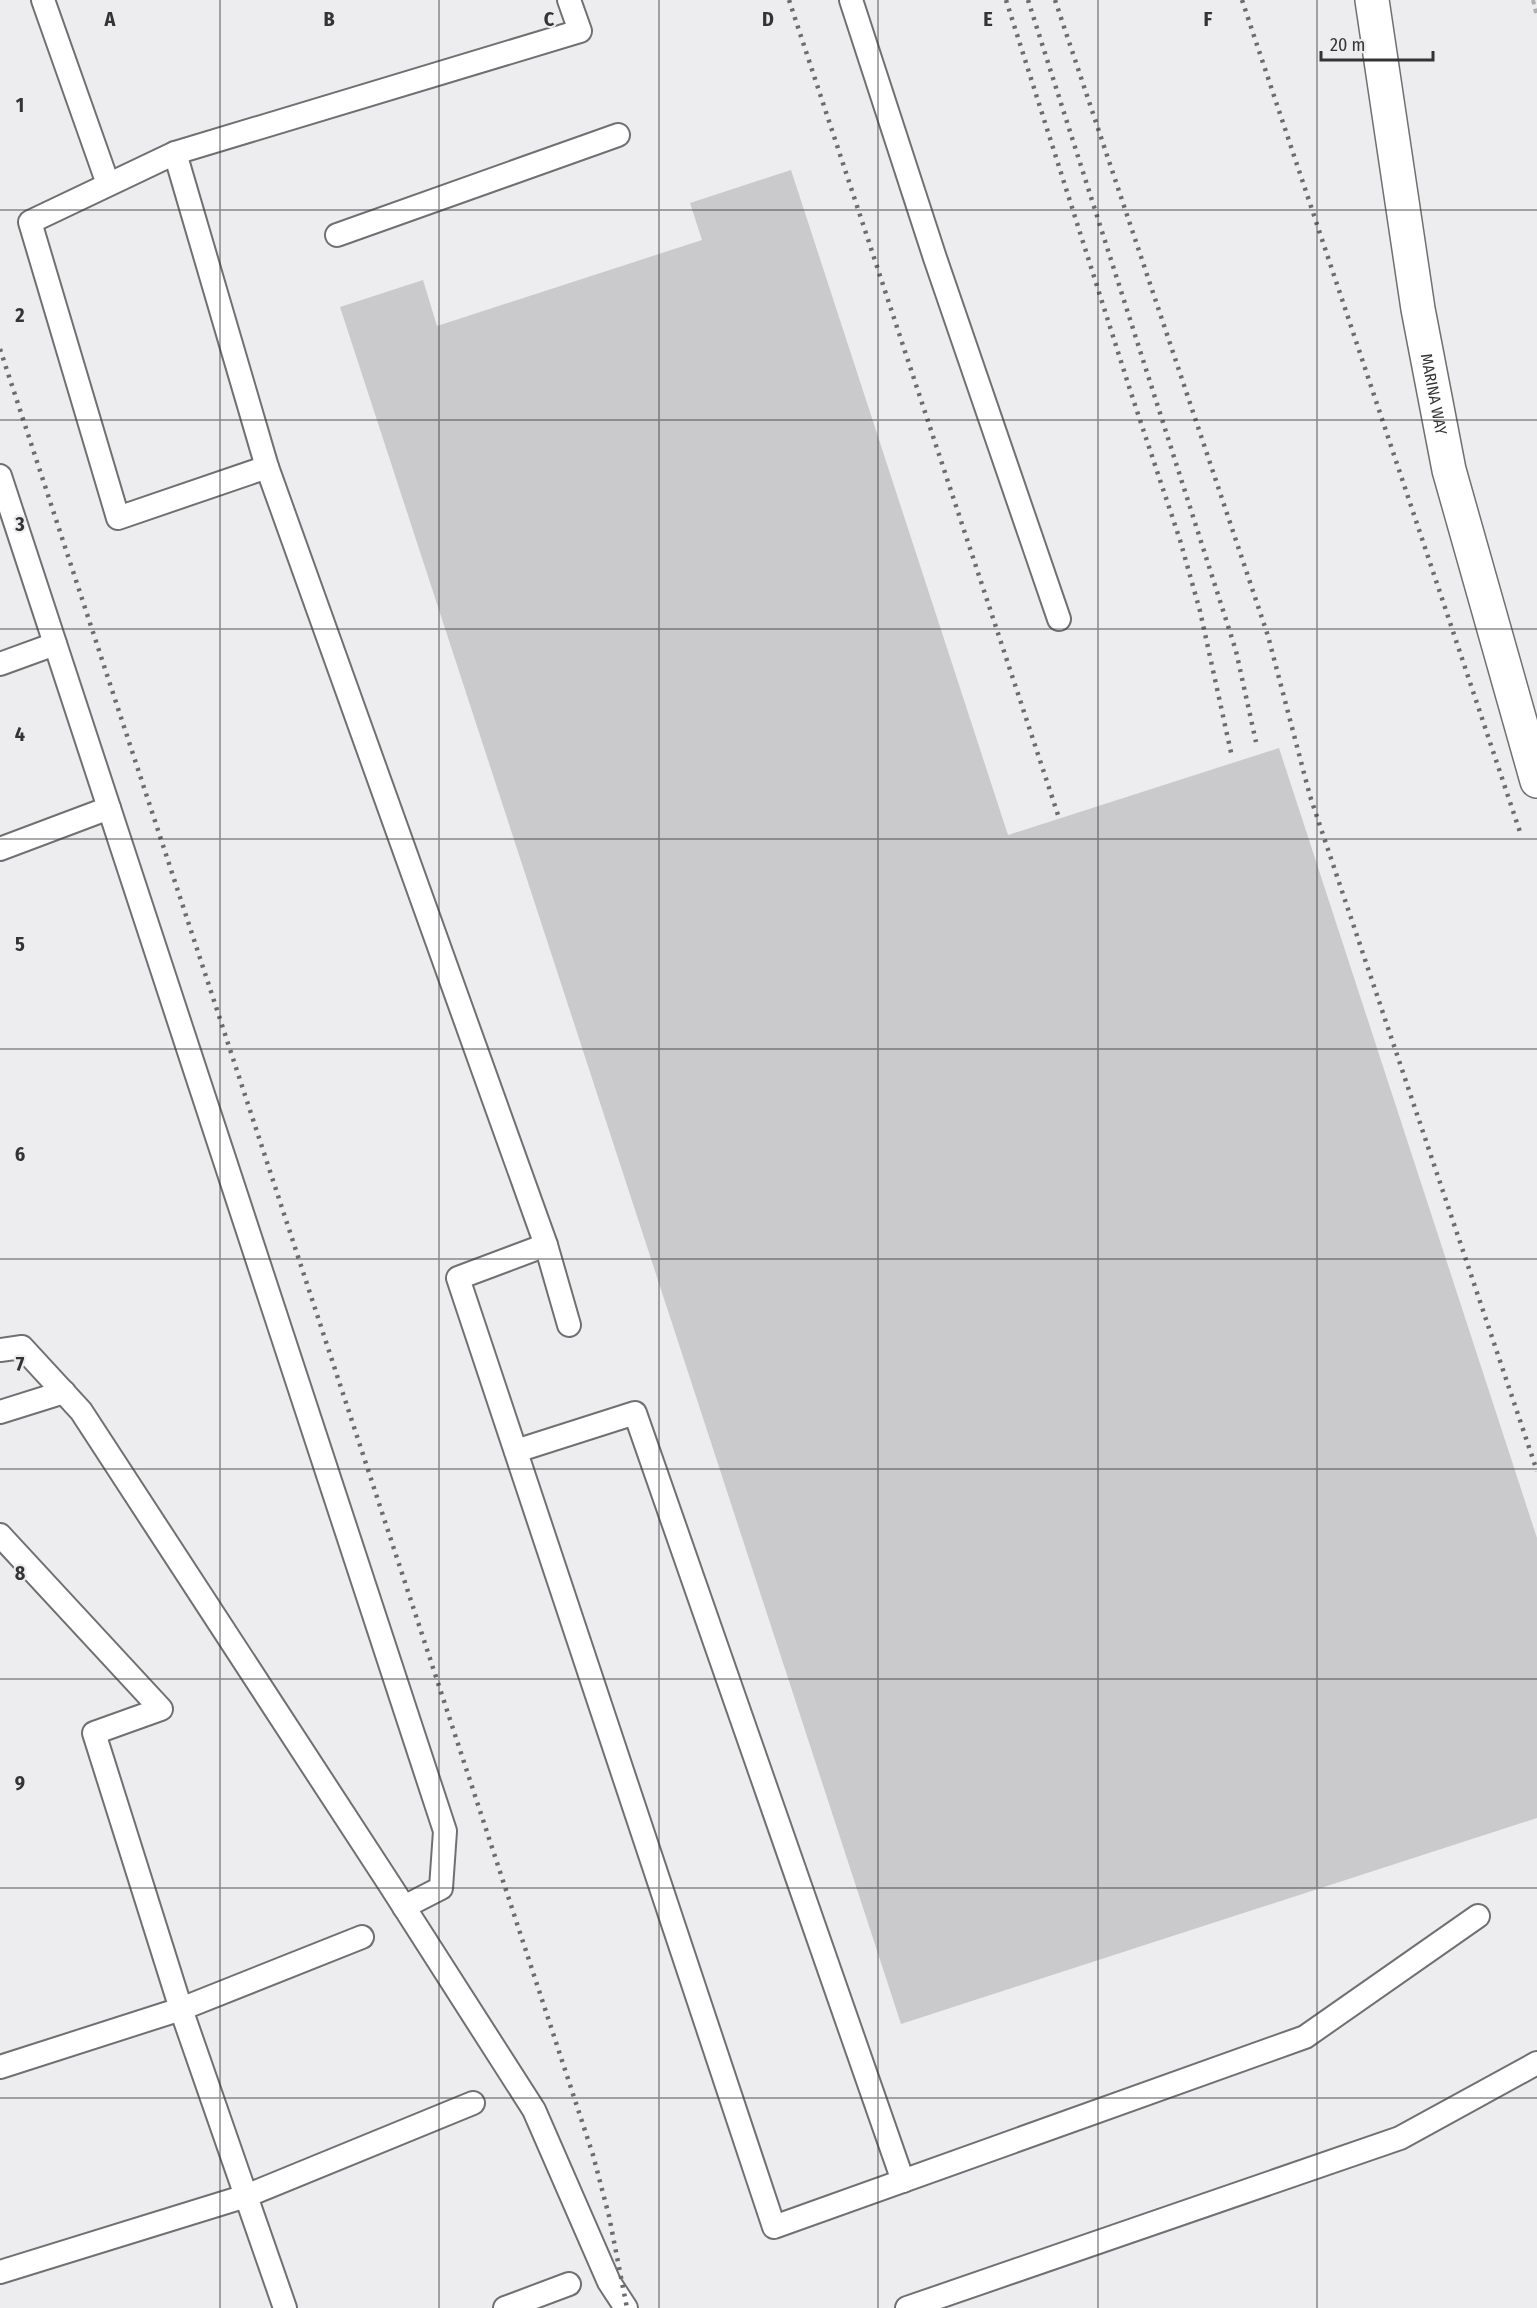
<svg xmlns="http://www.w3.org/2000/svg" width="1537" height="2308" viewBox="0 0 1537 2308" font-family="'Fira Sans Condensed',sans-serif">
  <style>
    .building { fill: #cacacd }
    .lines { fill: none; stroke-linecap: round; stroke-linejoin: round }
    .lane-casing { stroke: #707072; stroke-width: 26 }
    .secondary-casing { stroke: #707072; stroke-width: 36 }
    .path { stroke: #afafb1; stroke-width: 4; stroke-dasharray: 4.5 4.5; stroke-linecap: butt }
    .lane { stroke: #fff; stroke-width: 22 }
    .secondary { stroke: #fff; stroke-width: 33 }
    .rail { stroke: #6c6c6d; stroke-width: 4.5; stroke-dasharray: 3 6; stroke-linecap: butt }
    .grid { fill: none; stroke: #343435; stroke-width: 1.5; stroke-opacity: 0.55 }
    .labels { text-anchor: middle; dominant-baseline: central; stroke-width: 4.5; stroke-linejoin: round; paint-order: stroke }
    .street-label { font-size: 16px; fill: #343435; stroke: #ededf0 }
    .grid-label { font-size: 20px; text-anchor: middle; font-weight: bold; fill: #343435; stroke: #ededf0; stroke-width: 4.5; stroke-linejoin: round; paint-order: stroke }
  </style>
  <rect width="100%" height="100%" fill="#ededf0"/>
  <polygon class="building" points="791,170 1008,835 1279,748 1537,1538 1537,1818 901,2024 340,307 423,280 437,326 702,240 690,203"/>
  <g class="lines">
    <g class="lane-casing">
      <g id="lane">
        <polyline points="43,0 108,184"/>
        <polyline points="851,0 935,258 1059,619"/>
        <polyline points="175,153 267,467 546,1245 569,1325"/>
        <polyline points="337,235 618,135"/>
        <polyline points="267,467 118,518 30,222 175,153 580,31 569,0"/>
        <polyline points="0,476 445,1831 441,1888 404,1907"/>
        <polyline points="0,664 55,644"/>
        <polyline points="0,849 109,808"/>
        <polyline points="546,1245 458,1278 774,2227 1305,2037 1478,1916"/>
        <polyline points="0,1350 22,1347 81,1411 390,1885 534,2110 609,2282 626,2308"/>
        <polyline points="0,1412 64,1392"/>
        <polyline points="516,1451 635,1413 903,2181"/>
        <polyline points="0,1535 161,1709 94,1733 181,2009 0,2067"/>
        <polyline points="0,2272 246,2196 181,2009 362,1937"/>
        <polyline points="285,2308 246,2196 473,2103"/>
        <polyline points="505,2308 569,2284"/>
        <polyline points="907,2308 1400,2138 1537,2063"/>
      </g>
    </g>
    <g class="secondary-casing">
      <g id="secondary">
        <path id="s1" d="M 1372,0 L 1418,309 L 1449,470 L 1537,781"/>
      </g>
    </g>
    <polyline class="path" points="1533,0 1537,17"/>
    <use href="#lane" class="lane"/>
    <use href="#secondary" class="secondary"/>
    <g class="rail">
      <polyline points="789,0 1059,818"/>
      <polyline points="1006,0 1132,396 1180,540 1200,611 1232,757"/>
      <polyline points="1028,0 1236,651 1256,742"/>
      <polyline points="1055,0 1268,636 1310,796 1537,1471"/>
      <polyline points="1242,0 1521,835"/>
      <polyline points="0,349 593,2155 609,2216 627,2308"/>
    </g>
  </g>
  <path class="grid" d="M 220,0 L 220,2308M 439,0 L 439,2308M 659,0 L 659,2308M 878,0 L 878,2308M 1098,0 L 1098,2308M 1317,0 L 1317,2308M 0,210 L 1537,210M 0,420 L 1537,420M 0,629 L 1537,629M 0,839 L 1537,839M 0,1049 L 1537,1049M 0,1259 L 1537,1259M 0,1469 L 1537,1469M 0,1679 L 1537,1679M 0,1888 L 1537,1888M 0,2098 L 1537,2098"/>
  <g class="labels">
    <g class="street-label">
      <text stroke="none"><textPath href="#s1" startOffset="399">MARINA WAY</textPath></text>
    </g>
  </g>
  <g class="grid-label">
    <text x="110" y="26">A</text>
    <text x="329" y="26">B</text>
    <text x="549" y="26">C</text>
    <text x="768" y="26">D</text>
    <text x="988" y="26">E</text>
    <text x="1208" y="26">F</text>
    <text x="20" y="112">1</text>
    <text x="20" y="322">2</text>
    <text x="20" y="531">3</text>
    <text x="20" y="741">4</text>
    <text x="20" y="951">5</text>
    <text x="20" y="1161">6</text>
    <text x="20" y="1371">7</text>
    <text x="20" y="1580">8</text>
    <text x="20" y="1790">9</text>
  </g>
  <path d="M1321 51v9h112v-9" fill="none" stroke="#343435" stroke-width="3"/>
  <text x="1330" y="51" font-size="18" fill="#343435" stroke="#ededf0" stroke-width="4.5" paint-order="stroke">20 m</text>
</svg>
